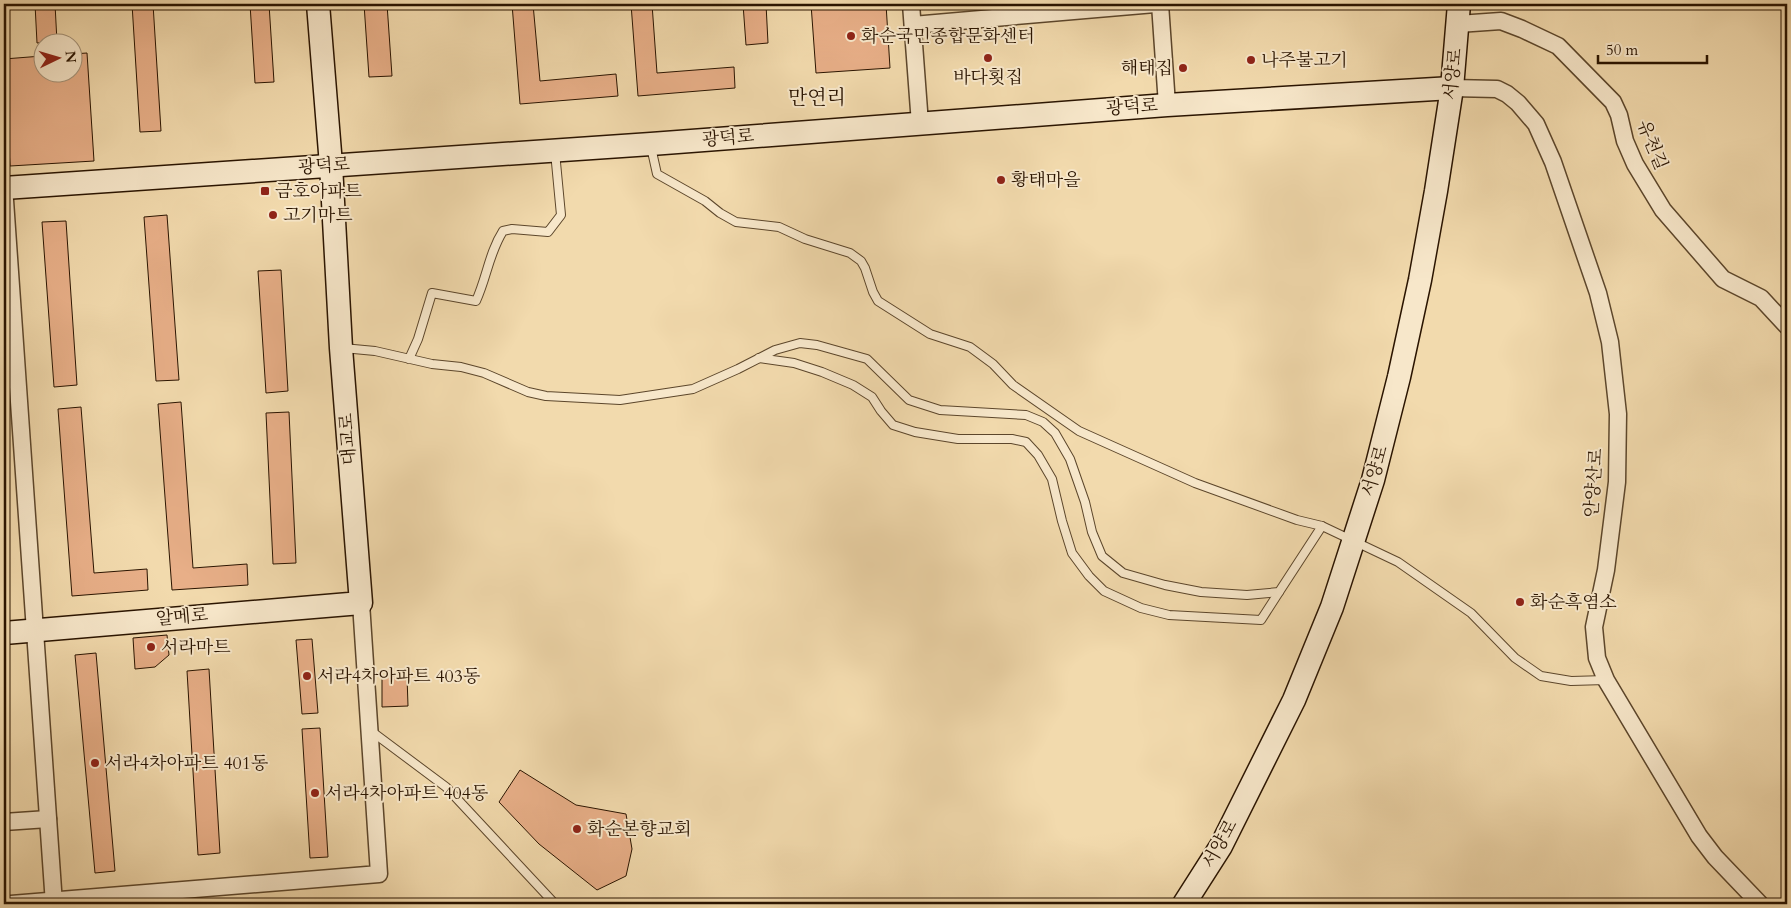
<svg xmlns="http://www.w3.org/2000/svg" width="1791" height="908" viewBox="0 0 1791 908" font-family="Cardo,'Noto Serif KR',serif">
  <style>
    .building { fill: #e8af88; stroke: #2a1400 }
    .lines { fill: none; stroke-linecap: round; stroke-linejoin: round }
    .lane-casing { stroke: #5c462b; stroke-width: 10 }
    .street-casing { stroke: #5c462b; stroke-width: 19 }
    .secondary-casing { stroke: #2a1400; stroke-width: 25 }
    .lane { stroke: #f7e7ca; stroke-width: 8 }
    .street { stroke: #f7e7ca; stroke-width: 16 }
    .secondary { stroke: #f7e7ca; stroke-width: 22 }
    .poi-dot { fill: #8f2418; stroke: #f7e7ca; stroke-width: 2 }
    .labels { text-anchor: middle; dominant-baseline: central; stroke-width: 4; stroke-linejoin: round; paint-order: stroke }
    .poi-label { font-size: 18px; fill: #2a1400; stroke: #f7e7ca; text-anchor: start }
    .street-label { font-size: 18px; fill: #2a1400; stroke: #f7e7ca }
    .quarter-label { font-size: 20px; fill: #2a1400; stroke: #f7e7ca }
  </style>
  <rect width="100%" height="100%" fill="#f2daad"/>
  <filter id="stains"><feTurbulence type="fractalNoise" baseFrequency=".004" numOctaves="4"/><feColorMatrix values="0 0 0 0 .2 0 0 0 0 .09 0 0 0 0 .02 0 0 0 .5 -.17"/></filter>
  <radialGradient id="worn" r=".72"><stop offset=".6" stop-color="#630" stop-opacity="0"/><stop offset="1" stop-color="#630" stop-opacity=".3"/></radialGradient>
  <g class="building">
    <polygon points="35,4 55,4 57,42 37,43"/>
    <polygon points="132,4 153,4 161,131 140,132"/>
    <polygon points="250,4 269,4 274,82 255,83"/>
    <polygon points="364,4 387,4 392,76 369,77"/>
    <polygon points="512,4 533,4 540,81 616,74 618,96 520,104"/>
    <polygon points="631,4 652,4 657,73 734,67 735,88 638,96"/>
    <polygon points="743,4 766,4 768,43 746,45"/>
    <polygon points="811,4 886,4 890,68 816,73"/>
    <polygon points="87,53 94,161 10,166 4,59 42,56 42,72 72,72 72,54"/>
    <polygon points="167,215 179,380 156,381 144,217"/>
    <polygon points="66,221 77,385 54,387 42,222"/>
    <polygon points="281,270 288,391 266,393 258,271"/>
    <polygon points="181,402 193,568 247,564 248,585 172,590 158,404"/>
    <polygon points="81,407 94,573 147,569 148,590 72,596 58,409"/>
    <polygon points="289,412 296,563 273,564 266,413"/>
    <polygon points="167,635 169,655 155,667 135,669 133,638"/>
    <polygon points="312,639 318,713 302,714 296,640"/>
    <polygon points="96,653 115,871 95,873 75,655"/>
    <polygon points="209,669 220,853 198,855 187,671"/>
    <polygon points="382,676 407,676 408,706 382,707"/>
    <polygon points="320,728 328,857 310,858 302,729"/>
    <polygon points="4,764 7,811 4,811"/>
    <polygon points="520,770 576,805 626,814 632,849 626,876 597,890 539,844 499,802"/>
  </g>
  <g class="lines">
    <g class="lane-casing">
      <g id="lane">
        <polyline points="651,147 657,174 705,201 720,213 736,222 779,227 805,239 850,253 861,261 865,268 873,292 878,301 930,334 970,347 993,364 1013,385 1079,431 1195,483 1297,520 1322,526 1398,562 1471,613 1515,658 1541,676 1571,681 1606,680"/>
        <polyline points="343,348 375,351 432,364 461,367 484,373 528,392 546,396 620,400 693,389 738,369 775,350 800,343 817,345 867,359 909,400 940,410 1026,415 1043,422 1055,433 1070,459 1085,502 1092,532 1102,556 1123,573 1165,585 1201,592 1247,595 1279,592 1322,526"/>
        <polyline points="759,358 794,363 822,372 853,385 872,397 881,411 893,425 915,432 958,439 1012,439 1026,442 1038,455 1052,479 1062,521 1072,553 1089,576 1104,591 1141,608 1169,615 1261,620 1279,592"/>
        <path d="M 409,359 L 418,339 L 432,293 L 476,301 C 487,277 489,253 503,231 L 512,229 L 548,232 L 561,215 L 555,152"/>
        <polyline points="371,731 446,787 555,904"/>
      </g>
    </g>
    <g class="street-casing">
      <g id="street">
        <polyline points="911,4 920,124"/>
        <polyline points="1160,4 1167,105"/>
        <polyline points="1458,24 1501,21 1522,29 1558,46 1613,102 1619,115 1625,141 1635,164 1663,210 1723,279 1761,298 1787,326"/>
        <polyline points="913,25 1155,4"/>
        <polyline points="1452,88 1497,89 1507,94 1518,103 1536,124 1553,162 1598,293 1610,342 1618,414 1617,482 1606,570 1594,627 1597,658 1606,680 1699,836 1715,857 1760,904"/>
        <polyline points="4,186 54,904"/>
        <polyline points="4,822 48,819"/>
        <polyline points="11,904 379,874 361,603"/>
      </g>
    </g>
    <g class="secondary-casing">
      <g id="secondary">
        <polyline points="4,188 651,144 1167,105 1452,88"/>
        <polyline points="4,633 361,603 341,348 331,165 318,4"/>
        <polyline points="1184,904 1221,846 1294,700 1332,607 1373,480 1399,377 1420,280 1436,191 1452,88 1459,4"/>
      </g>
    </g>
    <use href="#lane" class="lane"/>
    <use href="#street" class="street"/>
    <use href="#secondary" class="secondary"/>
  </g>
  <g class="poi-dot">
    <circle cx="851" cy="36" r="5"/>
    <circle cx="988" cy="58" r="5"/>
    <circle cx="1251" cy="60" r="5"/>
    <circle cx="1183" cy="68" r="5"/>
    <circle cx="1001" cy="180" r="5"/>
    <rect x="260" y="186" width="10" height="10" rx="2.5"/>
    <circle cx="273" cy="215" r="5"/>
    <circle cx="1520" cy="602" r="5"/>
    <circle cx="151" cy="647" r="5"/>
    <circle cx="307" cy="676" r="5"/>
    <circle cx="95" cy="763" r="5"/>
    <circle cx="315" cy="793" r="5"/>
    <circle cx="577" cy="829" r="5"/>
  </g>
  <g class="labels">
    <g class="poi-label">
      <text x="861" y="36">화순국민종합문화센터</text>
      <text x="1261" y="60">나주불고기</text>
      <text x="1173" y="68" text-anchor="end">해태집</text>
      <text x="988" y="77" text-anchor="middle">바다횟집</text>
      <text x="1011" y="180">황태마을</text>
      <text x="275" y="191">금호아파트</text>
      <text x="283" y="215">고기마트</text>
      <text x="1530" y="602">화순흑염소</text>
      <text x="161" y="647">서라마트</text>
      <text x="317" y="676">서라4차아파트 403동</text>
      <text x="105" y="763">서라4차아파트 401동</text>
      <text x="325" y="793">서라4차아파트 404동</text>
      <text x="587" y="829">화순본향교회</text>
    </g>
    <g class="street-label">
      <text transform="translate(1453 74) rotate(-84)">서양로</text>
      <text transform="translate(1132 107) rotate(-4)">광덕로</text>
      <text transform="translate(728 138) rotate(-5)">광덕로</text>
      <text transform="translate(1652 145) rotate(68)">유천길</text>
      <text transform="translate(324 166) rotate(-4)">광덕로</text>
      <text transform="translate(348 439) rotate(-94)">대교로</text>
      <text transform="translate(1375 471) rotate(-74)">서양로</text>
      <text transform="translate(1594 483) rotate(-86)">안양산로</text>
      <text transform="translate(182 617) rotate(-5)">알메로</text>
      <text transform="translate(1220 844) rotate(-61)">서양로</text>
    </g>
    <g class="quarter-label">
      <text x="817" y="97">만연리</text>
    </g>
  </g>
  <rect width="1791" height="908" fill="none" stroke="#f2daad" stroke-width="20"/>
  <rect x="5" y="5" width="1781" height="898" fill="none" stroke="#2a1400" stroke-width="2.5"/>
  <rect x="10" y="10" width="1771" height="888" fill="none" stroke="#2a1400"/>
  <g transform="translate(58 58) rotate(85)"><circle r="24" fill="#f7e7ca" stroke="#a59379"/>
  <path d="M0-4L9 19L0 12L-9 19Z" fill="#8f2418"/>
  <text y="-8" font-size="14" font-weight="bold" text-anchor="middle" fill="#2a1400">N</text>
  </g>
  <path d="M1598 55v8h109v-8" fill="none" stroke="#2a1400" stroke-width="2.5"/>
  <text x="1606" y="55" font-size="15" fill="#2a1400" stroke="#f7e7ca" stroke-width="4" paint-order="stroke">50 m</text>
  <rect width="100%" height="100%" filter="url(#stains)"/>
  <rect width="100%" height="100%" fill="url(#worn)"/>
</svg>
